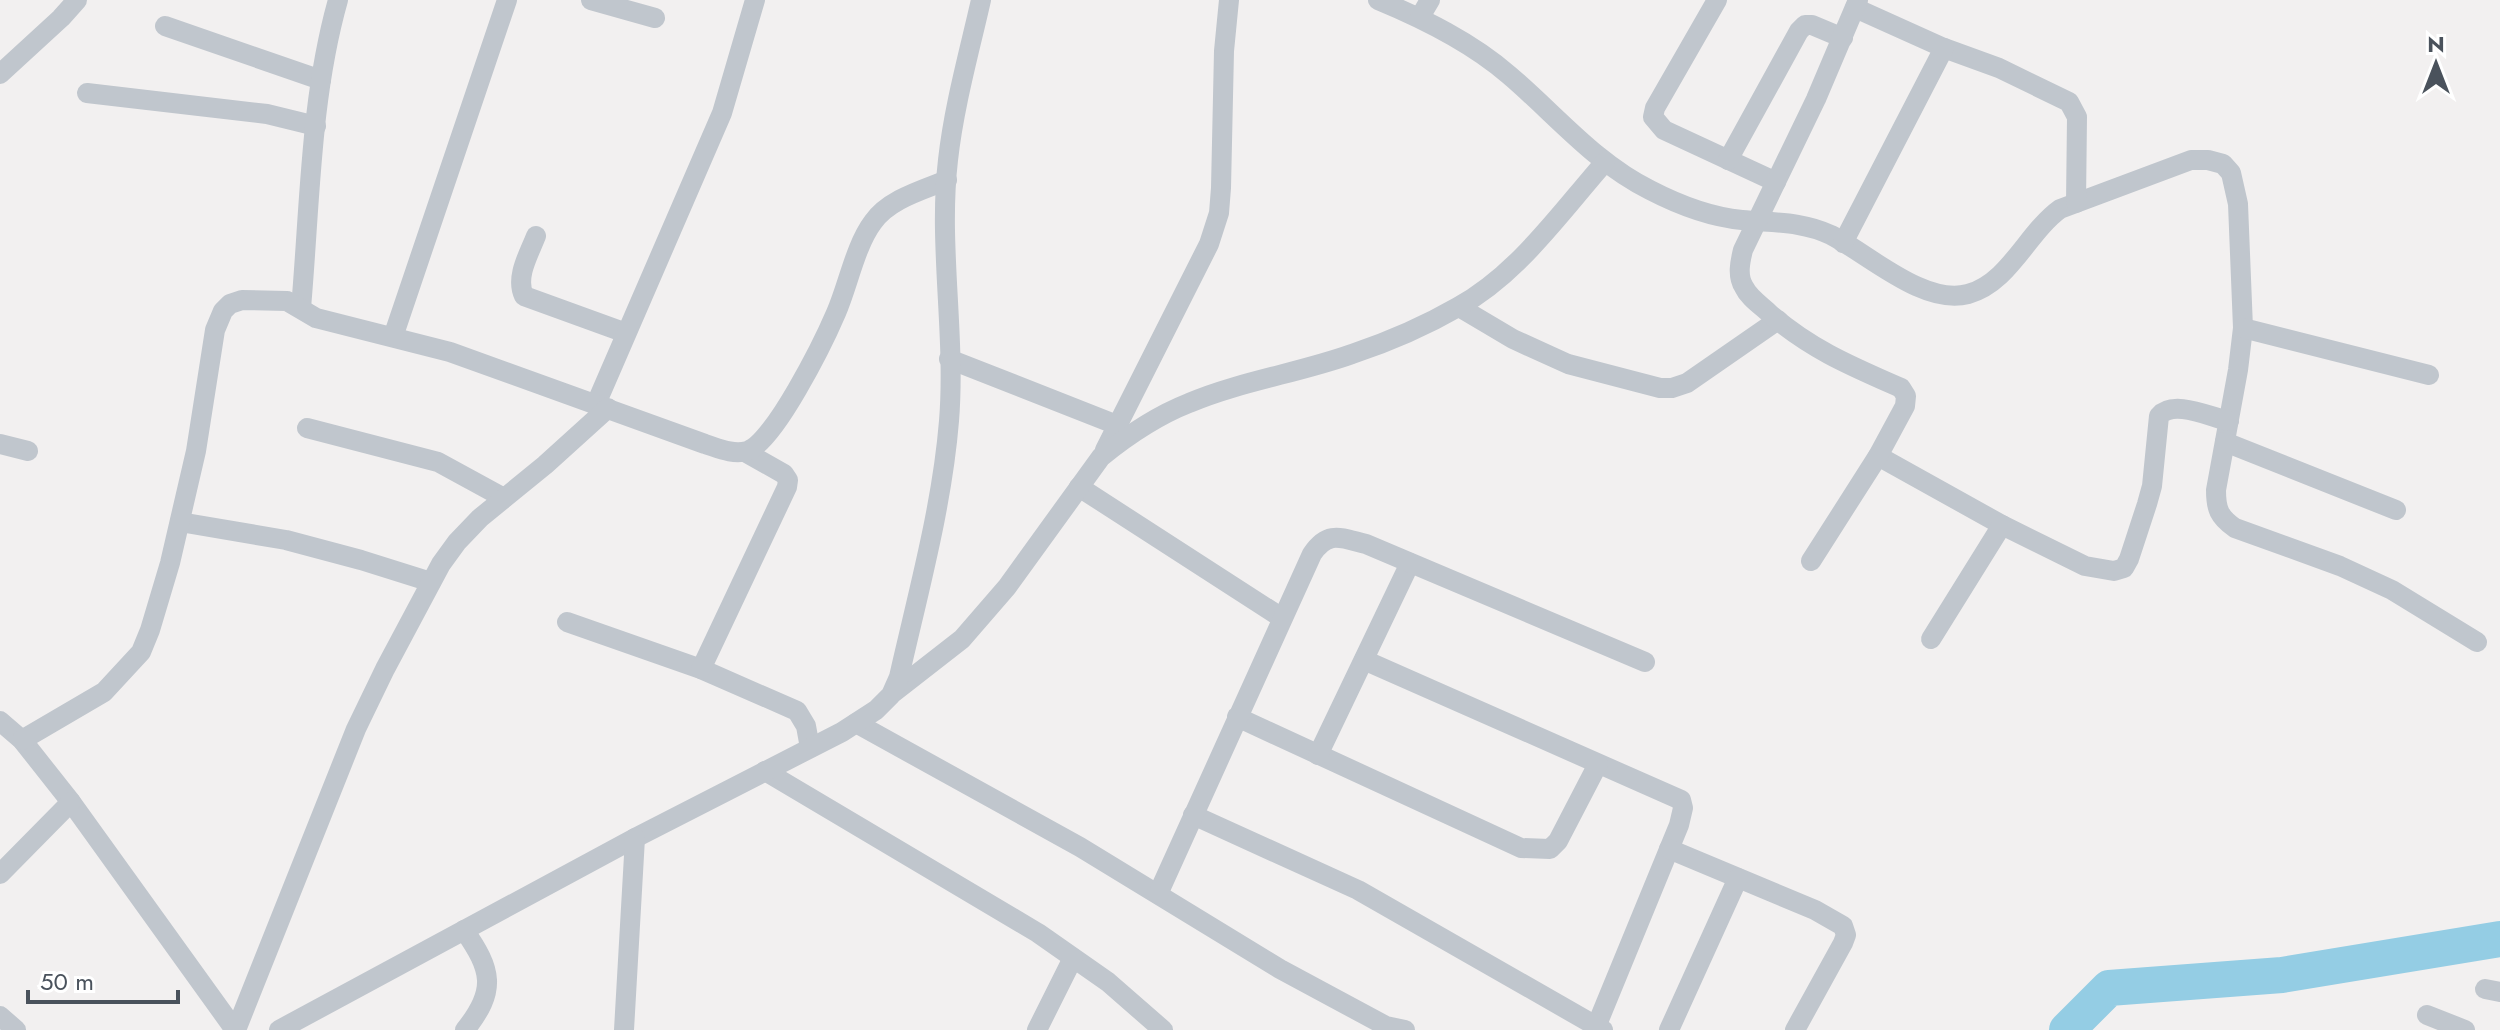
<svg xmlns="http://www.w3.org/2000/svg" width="2500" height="1030" viewBox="0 0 2500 1030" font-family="Jost,sans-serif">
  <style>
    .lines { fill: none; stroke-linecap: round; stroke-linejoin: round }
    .river { stroke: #94cde4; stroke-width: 36 }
    .minor { stroke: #c0c6cd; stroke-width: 20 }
  </style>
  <rect width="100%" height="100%" fill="#f2f0f0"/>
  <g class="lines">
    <polyline class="river" points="2067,1030 2109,988 2282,975 2500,939"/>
    <g class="minor">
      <polyline points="591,0 655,18"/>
      <path d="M 1378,0 C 1424,19 1471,42 1509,75 C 1555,114 1595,163 1650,190 C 1677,204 1711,217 1742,220 C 1773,223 1802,221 1831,235 C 1868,254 1924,306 1968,294 C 2009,283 2027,233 2060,209 L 2191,160 L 2208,160 L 2223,164 L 2231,173 L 2238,204 L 2243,328 L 2238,370 L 2216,490 C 2216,509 2219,517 2235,528 L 2340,566 L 2392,590 L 2477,642"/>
      <polyline points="1717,0 1655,108 1653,117 1664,130 1776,182"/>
      <polyline points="1855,8 1944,48 1999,68 2069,102 2077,117 2076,203"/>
      <polyline points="1420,17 1430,0"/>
      <polyline points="165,26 321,80"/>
      <polyline points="0,74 61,18 77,0"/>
      <polyline points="87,93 267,114 316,126"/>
      <polyline points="1728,160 1799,31 1805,25 1812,25 1843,38"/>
      <path d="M 536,236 C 529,254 515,277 524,296 L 626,333"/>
      <polyline points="1843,243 1944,48"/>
      <polyline points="1459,307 1513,339 1568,364 1660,388 1672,388 1687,383 1778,320"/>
      <path d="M 301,308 C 310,206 310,99 338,0"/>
      <polyline points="2243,328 2429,375"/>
      <polyline points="393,337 507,0"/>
      <polyline points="949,359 1117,425"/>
      <polyline points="596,404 722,113 755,0"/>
      <polyline points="307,428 438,462 504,498"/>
      <polyline points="2225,442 2396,510"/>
      <polyline points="0,444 28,451"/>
      <polyline points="1105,450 1209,244 1219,213 1221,188 1224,51 1229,0"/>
      <path d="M 1878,456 L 2002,525 L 2085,566 L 2114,571 L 2124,568 L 2129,559 L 2147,504 L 2152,486 L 2159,416 C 2173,399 2210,417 2229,421"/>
      <polyline points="1079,487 1282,618"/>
      <polyline points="180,522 286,540 361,560 431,582"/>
      <path d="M 1811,561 L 1878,456 L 1905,406 L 1906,396 L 1901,388 C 1851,366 1812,350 1770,314 C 1762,306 1749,298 1744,287 C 1737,276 1740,262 1743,250 L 1816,99 L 1858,0"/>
      <polyline points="567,622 701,669 797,711 806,726 810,748"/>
      <polyline points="1931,639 2002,525"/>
      <polyline points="1364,660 1681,800 1683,808 1679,825 1596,1027"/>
      <polyline points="701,669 787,487 788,480 784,474 745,452"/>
      <path d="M 894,692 L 962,639 L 1007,587 L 1101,457 C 1128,435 1156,416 1189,403 C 1241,381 1299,373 1352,354 C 1388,342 1425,326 1458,307 C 1518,274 1560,213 1605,162"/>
      <polyline points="1237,717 1521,848 1550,849 1558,841 1598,764"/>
      <polyline points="0,721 22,740 71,802 235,1030"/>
      <polyline points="856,723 1080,847 1280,969 1386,1026 1405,1030"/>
      <path d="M 22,740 L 104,692 L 141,652 L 150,630 L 170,563 L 196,451 L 215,330 L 223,311 L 230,304 L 242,300 L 287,301 L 316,318 L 450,352 L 705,444 C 718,448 733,455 747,451 C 774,443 824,341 836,313 C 848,286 855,246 873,222 C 889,199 923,190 947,180"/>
      <polyline points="1318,755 1410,563"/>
      <polyline points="765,771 1038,933 1108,982 1163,1030"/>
      <polyline points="1193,815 1358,890 1603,1030"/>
      <polyline points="1669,849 1815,910 1843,926 1846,935 1843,943 1795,1030"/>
      <polyline points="0,874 71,802"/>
      <path d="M 1158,894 L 1312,554 C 1328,530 1341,538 1366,544 L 1645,662"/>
      <path d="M 464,930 C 492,970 497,990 465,1030"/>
      <polyline points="2485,989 2500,992"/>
      <polyline points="2427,1015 2465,1030"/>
      <polyline points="0,1016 16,1030"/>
      <polyline points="236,1030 356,729 385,669 441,564 457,542 480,518 545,465 608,408"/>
      <path d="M 279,1030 L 635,838 L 842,732 L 876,710 L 891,695 L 899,677 C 918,593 942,507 949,421 C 956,334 938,246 948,160 C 954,106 969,53 981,0"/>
      <polyline points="624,1030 635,838"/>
      <polyline points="1037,1030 1073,958"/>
      <polyline points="1669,1030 1738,878"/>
    </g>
  </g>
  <g transform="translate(2436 64)" stroke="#ffffff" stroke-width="6" paint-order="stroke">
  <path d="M0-6L14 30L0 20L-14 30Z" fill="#4a525c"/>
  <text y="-12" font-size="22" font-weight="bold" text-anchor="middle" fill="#4a525c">N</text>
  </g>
  <path d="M28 990v12h150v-12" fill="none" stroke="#4a525c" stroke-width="4"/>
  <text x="40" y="990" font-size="24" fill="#4a525c" stroke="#ffffff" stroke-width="6" paint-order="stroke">50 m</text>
</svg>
